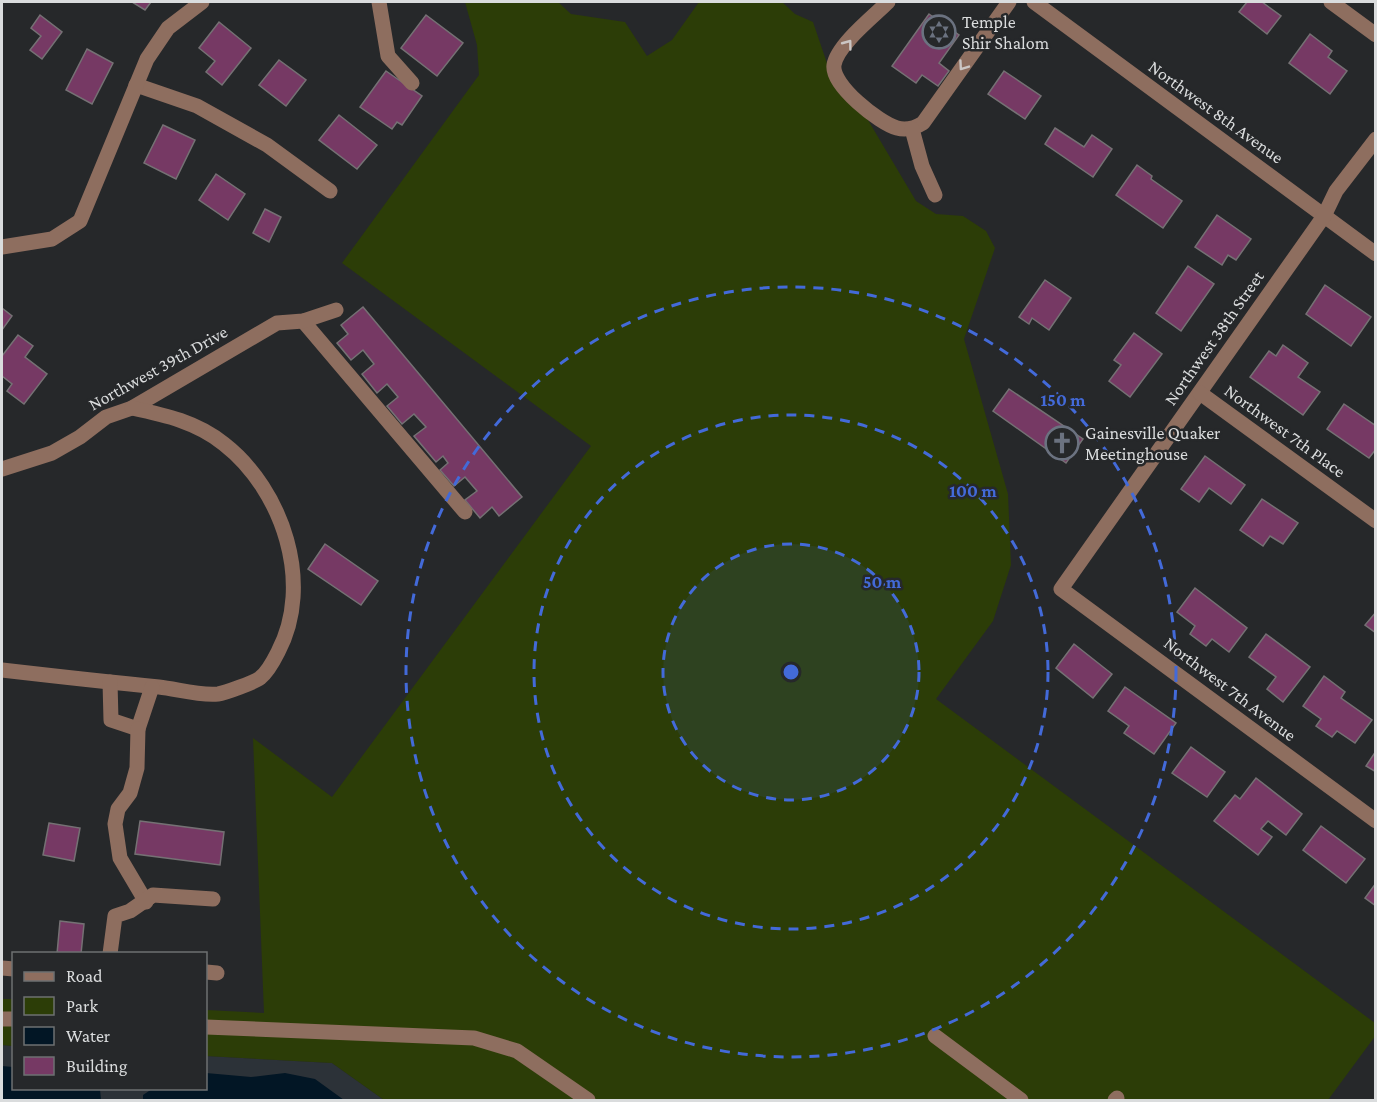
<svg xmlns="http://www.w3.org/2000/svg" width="1377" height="1102" viewBox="0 0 1377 1102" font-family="'Crimson Pro',serif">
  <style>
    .built { fill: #2c3238 }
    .green { fill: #2c3d07 }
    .water { fill: #021625 }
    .building { fill: #763964; stroke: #757174; stroke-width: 1.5 }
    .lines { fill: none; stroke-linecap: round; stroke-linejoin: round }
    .minor { stroke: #8e6e5f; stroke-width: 15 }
    .oneway { stroke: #cbc6c4 }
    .ring { fill: none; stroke: #436ad9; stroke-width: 3; stroke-dasharray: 10 8 }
    .labels { text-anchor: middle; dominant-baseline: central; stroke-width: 5; stroke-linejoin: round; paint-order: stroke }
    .poi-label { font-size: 18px; fill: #dadcdd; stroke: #26282a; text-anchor: start }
    .street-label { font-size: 18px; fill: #dadcdd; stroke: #26282a }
    .centre { fill: #436ad9; stroke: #26282a; stroke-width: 3 }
    .ring-label { font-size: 18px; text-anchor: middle; font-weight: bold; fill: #436ad9; stroke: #26282a; stroke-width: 5; stroke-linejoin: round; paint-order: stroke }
  </style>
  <rect width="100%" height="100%" fill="#26282a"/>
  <polygon class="built" points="2,1045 13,1046 14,1088 206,1088 206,1056 332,1063 384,1100 2,1100"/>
  <g class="green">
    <polygon points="465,2 558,2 571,14 625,22 647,56 672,40 699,2 782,2 795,14 813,22 830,72 868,120 916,201 936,214 963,216 986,231 995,248 964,339 1008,494 1011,565 993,621 936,699 1375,1023 1376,1035 1328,1100 384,1100 332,1063 206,1056 206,1010 264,1013 253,738 332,797 591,446 342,263 479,75 477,45"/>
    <polygon points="2,999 13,999 13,1046 2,1045"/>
  </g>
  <g class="water">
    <polygon points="2,1066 13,1067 14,1088 100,1089 101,1100 2,1100"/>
    <polygon points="206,1073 251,1077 285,1073 315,1079 344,1100 143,1100 143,1095 152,1089 206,1088"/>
  </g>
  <g class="building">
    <polygon points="132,2 151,2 145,10"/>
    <polygon points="1247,2 1262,2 1281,16 1267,34 1239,12"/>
    <polygon points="929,14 959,35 939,63 949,71 938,86 922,75 916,83 892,66"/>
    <polygon points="40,15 62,32 42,59 30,50 41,36 31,28"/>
    <polygon points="426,15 463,43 437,76 401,48"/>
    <polygon points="219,22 251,48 222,85 206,72 215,61 199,48"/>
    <polygon points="1310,34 1332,51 1328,57 1347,71 1330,94 1289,63"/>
    <polygon points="87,49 113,63 92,104 66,90"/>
    <polygon points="279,60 306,80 286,106 259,85"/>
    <polygon points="386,71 422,96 402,125 397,122 392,129 360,107"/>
    <polygon points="1004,71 1041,96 1025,119 988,94"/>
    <polygon points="339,115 377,145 357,169 319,140"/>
    <polygon points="163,125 195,140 176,179 144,163"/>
    <polygon points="1055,128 1084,147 1092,135 1112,149 1093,177 1045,144"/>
    <polygon points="1137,165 1152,176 1151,179 1182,201 1163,228 1116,195"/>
    <polygon points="216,174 245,194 228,220 199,200"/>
    <polygon points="265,209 281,217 269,242 253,233"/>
    <polygon points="1217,215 1251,239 1236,260 1228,255 1222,265 1195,247"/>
    <polygon points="1188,266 1214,284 1181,331 1156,313"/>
    <polygon points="1045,280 1071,298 1049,330 1032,318 1029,324 1019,317"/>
    <polygon points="1325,285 1371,317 1351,346 1306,314"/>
    <polygon points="363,307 522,497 499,516 492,507 480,518 465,500 477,491 465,477 454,486 440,470 448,463 443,456 436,462 414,436 426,427 414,414 402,424 387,406 398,397 387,384 377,393 362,374 374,364 363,350 351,360 337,343 348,334 341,325"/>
    <polygon points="2,308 12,316 2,330"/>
    <polygon points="1134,333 1162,354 1130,397 1109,381 1121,365 1114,360"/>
    <polygon points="18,335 33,346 25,357 47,374 24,404 7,391 12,384 2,376 2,356"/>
    <polygon points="1283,345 1308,363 1298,377 1320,392 1303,415 1250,377 1269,351 1276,356"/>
    <polygon points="1009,389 1083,439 1066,463 993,411"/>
    <polygon points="1344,404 1376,426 1376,449 1369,458 1327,429"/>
    <polygon points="1205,456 1245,485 1231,504 1209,488 1199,502 1181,489"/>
    <polygon points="1262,499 1298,523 1283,544 1270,536 1263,546 1240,530"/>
    <polygon points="325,544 378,581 361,605 308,569"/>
    <polygon points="1195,588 1247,628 1229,652 1212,639 1206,646 1190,634 1195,626 1177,612"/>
    <polygon points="1376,612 1376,633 1365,625"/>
    <polygon points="1266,634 1310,667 1283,702 1267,689 1276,677 1249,657"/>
    <polygon points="1074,644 1112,674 1093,698 1056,668"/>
    <polygon points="1324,676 1345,692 1341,698 1372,720 1355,743 1337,731 1332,737 1316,726 1321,719 1303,706"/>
    <polygon points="1125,687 1176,723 1154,754 1124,733 1129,726 1108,711"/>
    <polygon points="1191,747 1225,772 1207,797 1172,773"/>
    <polygon points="1376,751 1376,772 1366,766"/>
    <polygon points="1256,778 1302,814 1286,835 1268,821 1261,829 1272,837 1258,855 1214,821 1235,795 1240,799"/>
    <polygon points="140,821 224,832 220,865 135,854"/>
    <polygon points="49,823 80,828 74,861 43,855"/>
    <polygon points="1321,826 1365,859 1346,883 1303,850"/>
    <polygon points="1376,883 1376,906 1365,898"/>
    <polygon points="60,921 84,924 81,954 57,954"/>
  </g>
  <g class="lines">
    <g class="minor">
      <polyline points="379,2 388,56 412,83"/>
      <path d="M 888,2 C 874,16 837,45 834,65 C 831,85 879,123 897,128 C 907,131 915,128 923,123 L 1009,2"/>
      <polyline points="1034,2 1376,254"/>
      <polyline points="1331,2 1376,35"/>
      <polyline points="136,85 197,106 267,145 330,191"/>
      <polyline points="912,129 922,166 935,195"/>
      <polyline points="1376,139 1336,191 1324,216 1061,589 1376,821"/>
      <polyline points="2,247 52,239 80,221 147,59 168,28 202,2"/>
      <polyline points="303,321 465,512"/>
      <polyline points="1200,393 1376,521"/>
      <polyline points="2,469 52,453 80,437 106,417 132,408 277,323 303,321 336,310"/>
      <path d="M 2,670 C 54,676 107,682 159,687 C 177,689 200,696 218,694 C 225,693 255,682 260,678 C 268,672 274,660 278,652 C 314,584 283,490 224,444 C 197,422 165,415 132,408"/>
      <polyline points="110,682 111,720 138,729 152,687"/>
      <polyline points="138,729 137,768 130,793 118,809 115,824 120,858 146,902"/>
      <polyline points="110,954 115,916 130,911 153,895 213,899"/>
      <polyline points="2,968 14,969"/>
      <polyline points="206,972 217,973"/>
      <polyline points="2,1019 14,1019"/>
      <polyline points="206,1027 474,1038 517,1051 588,1100"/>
      <polyline points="935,1036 1021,1100"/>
      <polyline points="1115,1100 1117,1098"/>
    </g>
  </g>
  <defs><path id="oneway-chevron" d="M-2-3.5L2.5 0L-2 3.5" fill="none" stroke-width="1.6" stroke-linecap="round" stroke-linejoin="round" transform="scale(1.5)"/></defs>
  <g class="oneway">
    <use href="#oneway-chevron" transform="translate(848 44) rotate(-53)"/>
    <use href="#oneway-chevron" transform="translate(963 66) rotate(125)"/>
  </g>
  <circle cx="791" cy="672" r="128" fill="#436ad9" fill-opacity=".12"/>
  <g class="ring">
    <circle cx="791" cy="672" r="128"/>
    <circle cx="791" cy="672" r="257"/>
    <circle cx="791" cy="672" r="385"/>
  </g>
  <defs>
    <g id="synagogue-ring" transform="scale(1.725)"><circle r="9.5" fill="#26282a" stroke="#6b7280" stroke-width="1.5"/><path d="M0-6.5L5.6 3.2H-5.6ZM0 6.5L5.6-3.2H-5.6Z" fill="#6b7280"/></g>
    <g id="church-ring" transform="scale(1.725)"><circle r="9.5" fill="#26282a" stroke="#6b7280" stroke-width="1.5"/><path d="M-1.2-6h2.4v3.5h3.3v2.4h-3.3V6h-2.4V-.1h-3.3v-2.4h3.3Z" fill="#6b7280"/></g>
  </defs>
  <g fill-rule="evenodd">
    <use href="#synagogue-ring" x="939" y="32"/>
    <use href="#church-ring" x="1062" y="443"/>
  </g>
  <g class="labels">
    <g class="poi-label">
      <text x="962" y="22">Temple<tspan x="962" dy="21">Shir Shalom</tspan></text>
      <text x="1085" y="433">Gainesville Quaker<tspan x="1085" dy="21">Meetinghouse</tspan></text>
    </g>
    <g class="street-label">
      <text transform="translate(1216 112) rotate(36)">Northwest 8th Avenue</text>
      <text transform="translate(1214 338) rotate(-55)">Northwest 38th Street</text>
      <text transform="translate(158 368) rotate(-29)">Northwest 39th Drive</text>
      <text transform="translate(1285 431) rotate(36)">Northwest 7th Place</text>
      <text transform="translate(1230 689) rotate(37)">Northwest 7th Avenue</text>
    </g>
  </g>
  <circle cx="791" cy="672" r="9" class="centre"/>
  <g class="ring-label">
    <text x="1063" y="406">150 m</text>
    <text x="973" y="497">100 m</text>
    <text x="882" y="588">50 m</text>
  </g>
  <rect width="1377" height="1102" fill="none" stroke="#dadcdd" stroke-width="6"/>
  <rect x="12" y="952" width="195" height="138" fill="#26282a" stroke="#6e7072" stroke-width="1.5"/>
  <rect x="24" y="972" width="30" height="9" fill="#8e6e5f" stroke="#6e7072" stroke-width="1.5"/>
  <text x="66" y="982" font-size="18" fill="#dadcdd">Road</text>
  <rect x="24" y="997" width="30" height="18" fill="#2c3d07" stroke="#6e7072" stroke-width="1.5"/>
  <text x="66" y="1012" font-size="18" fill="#dadcdd">Park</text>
  <rect x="24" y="1027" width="30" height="18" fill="#021625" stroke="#6e7072" stroke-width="1.5"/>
  <text x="66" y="1042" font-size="18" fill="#dadcdd">Water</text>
  <rect x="24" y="1057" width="30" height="18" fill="#763964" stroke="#6e7072" stroke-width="1.5"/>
  <text x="66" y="1072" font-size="18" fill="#dadcdd">Building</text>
</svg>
